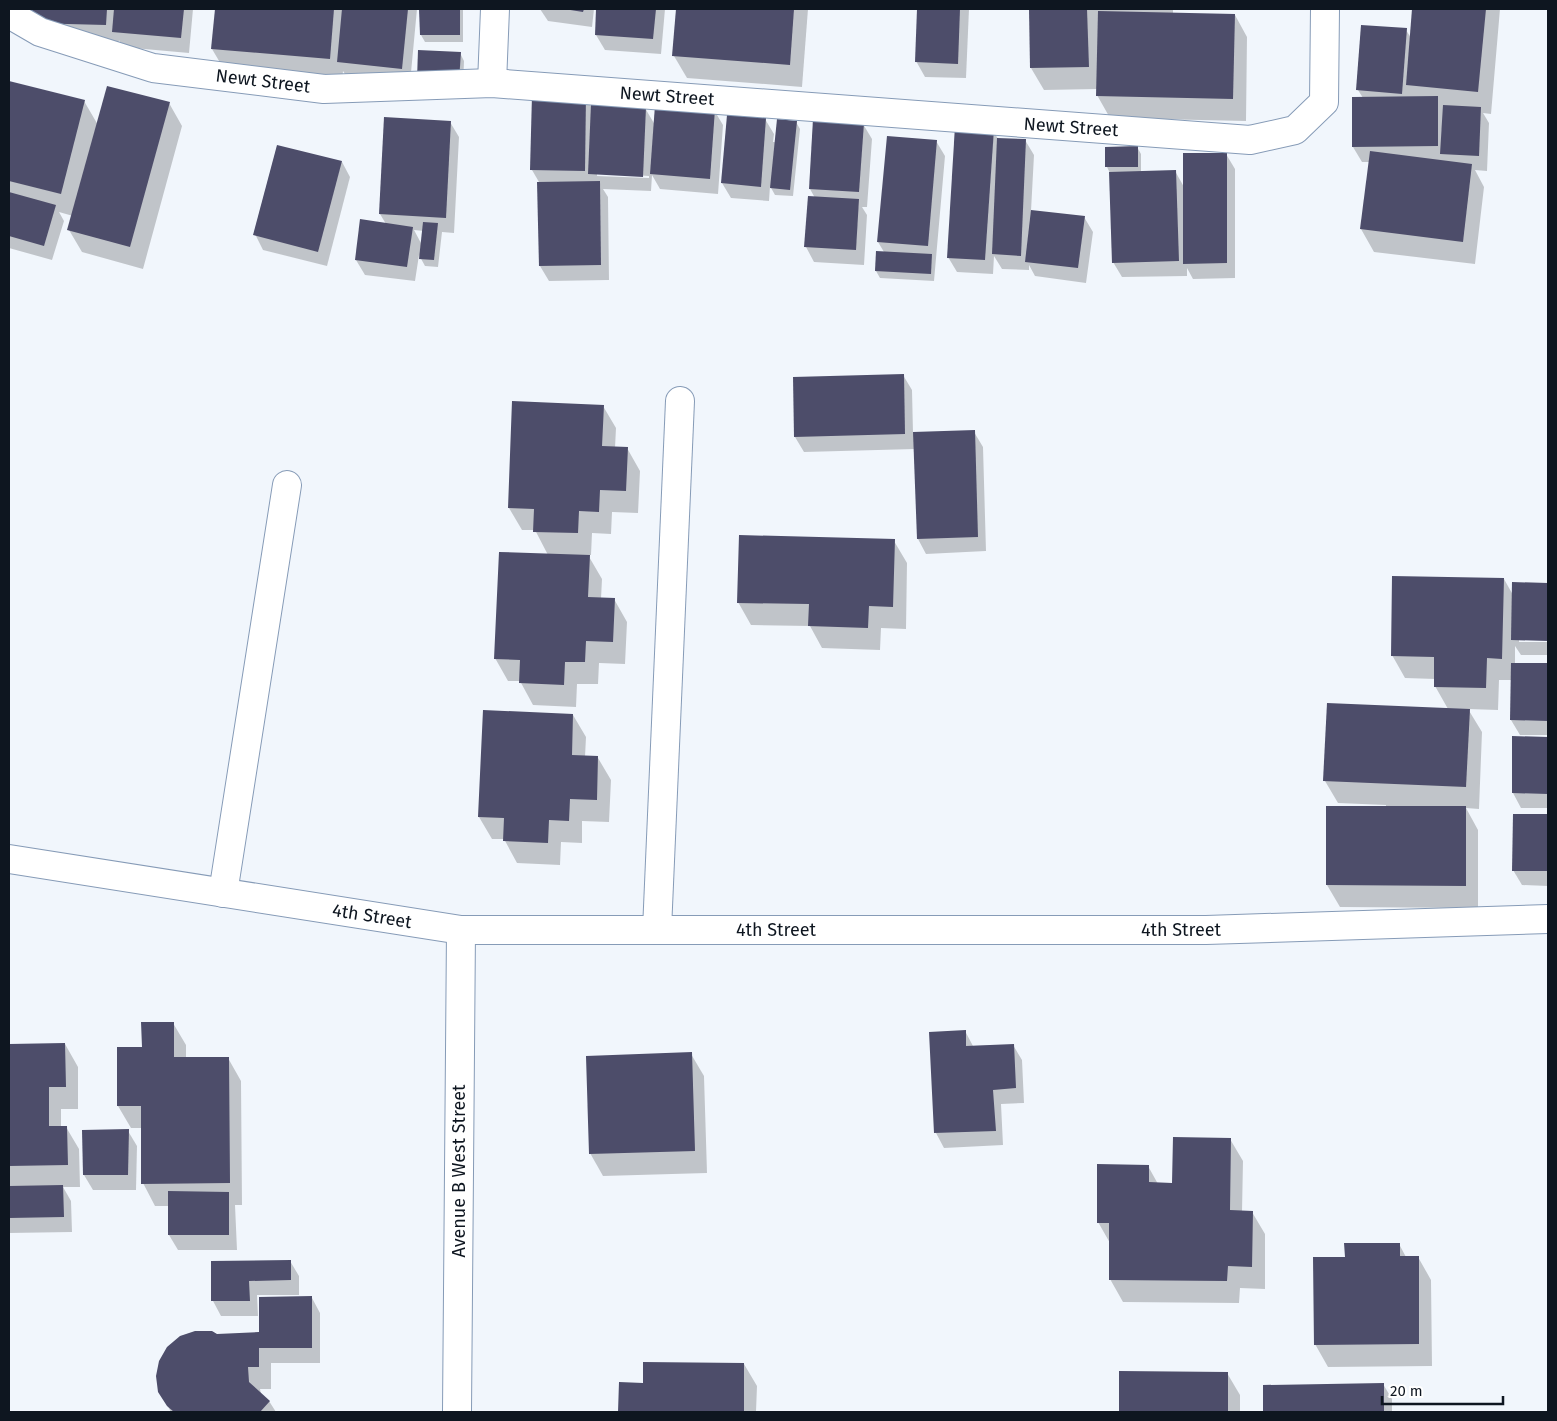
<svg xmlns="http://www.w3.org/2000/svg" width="1557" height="1421" viewBox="0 0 1557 1421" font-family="'Fira Sans',sans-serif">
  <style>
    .shadow { fill: #0003; fill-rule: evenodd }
    .building { fill: #4d4d6a }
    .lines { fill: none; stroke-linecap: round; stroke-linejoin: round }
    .minor-casing { stroke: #869bb7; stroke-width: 30 }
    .minor { stroke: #fff; stroke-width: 28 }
    .labels { text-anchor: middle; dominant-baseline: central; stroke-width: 5; stroke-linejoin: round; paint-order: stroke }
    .street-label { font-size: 18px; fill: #0e1620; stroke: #fff }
  </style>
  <rect width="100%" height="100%" fill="#f1f6fc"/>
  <g class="shadow">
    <polygon points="31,9 193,9 189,53 122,47 119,40 118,47 31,22"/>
    <polygon points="216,9 417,9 410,83 347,77 343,71 342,81 225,71 212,49"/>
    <polygon points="420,9 463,9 463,42 425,42 421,35"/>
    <polygon points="540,9 594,9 592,27 548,21"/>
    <polygon points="598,9 665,9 661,54 605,50 596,35"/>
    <polygon points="677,9 808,9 802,87 687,78 674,56"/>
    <polygon points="918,9 969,9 966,78 925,77 916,61"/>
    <polygon points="1030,9 1173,9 1173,14 1235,15 1247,37 1246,121 1110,118 1097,95 1097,89 1044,90 1031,68"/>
    <polygon points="1414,9 1500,9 1491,114 1483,113 1489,123 1487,171 1475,170 1484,187 1475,264 1374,252 1361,229 1370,162 1362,162 1353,147 1363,98 1358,90 1406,30 1411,38"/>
    <polygon points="460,53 464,61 463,88 422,86"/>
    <polygon points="9,82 84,101 98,125 169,103 182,126 143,269 82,252 69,230 73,216 59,212 64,221 52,260 9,248"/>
    <path d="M 586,96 L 591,106 L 645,108 L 655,125 L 714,110 L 723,125 L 718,194 L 660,189 L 652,175 L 651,191 L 603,189 L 608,197 L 609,280 L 549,281 L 540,266 L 539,182 L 532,170 ZM 597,173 L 649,176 L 649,178 L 597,176 Z"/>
    <polygon points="728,117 765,119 774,134 773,142 775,142 796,122 800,129 793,196 775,195 770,186 769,201 731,198 722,183"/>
    <path d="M 450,122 L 459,137 L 454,233 L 442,232 L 438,267 L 425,266 L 419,255 L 415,281 L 365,275 L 356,260 L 386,224 L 380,214 ZM 414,230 L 424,231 L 422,245 Z"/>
    <polygon points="863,124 872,139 867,207 862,207 867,215 864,265 814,262 806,247 815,198 810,189"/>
    <polygon points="993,130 998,139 1025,140 1034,155 1031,211 1084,217 1093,232 1086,283 1035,276 1029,265 1029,270 1002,269 994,256 993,274 957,272 948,257"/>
    <polygon points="936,141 945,156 934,281 880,278 876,271 884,252 878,242"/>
    <polygon points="1137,147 1141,154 1141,172 1175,171 1184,187 1226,154 1235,169 1235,278 1193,279 1187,268 1187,276 1122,277 1113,262 1110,173 1107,167 1106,148"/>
    <polygon points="342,162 350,177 327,266 263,250 255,234"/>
    <polygon points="903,375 912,390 913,433 974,432 983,447 986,551 926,554 918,539 915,449 804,452 795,437"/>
    <polygon points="603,406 616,428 615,448 627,448 640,471 638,513 612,512 611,534 592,533 591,555 588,555 602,579 601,599 614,599 627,622 625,664 599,663 598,684 577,684 576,707 533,705 520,681 508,681 495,658 548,555 535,530 522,530 509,508"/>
    <polygon points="894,541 907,563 906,629 881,628 880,650 822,648 810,626 751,625 738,602"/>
    <polygon points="1504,579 1513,595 1513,584 1548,584 1548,639 1519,639 1519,642 1548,642 1548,655 1521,655 1515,646 1515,664 1548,665 1548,735 1520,735 1511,720 1512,680 1499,680 1498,710 1468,709 1482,732 1479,809 1466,808 1478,830 1478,908 1340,907 1327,885 1327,807 1386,807 1386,805 1338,803 1325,781 1448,709 1435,686 1435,679 1405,678 1392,655"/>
    <polygon points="573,715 586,737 585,757 598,758 611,780 609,822 582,821 582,843 561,842 560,865 517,863 504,839 492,839 479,817"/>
    <polygon points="1513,738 1548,738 1548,808 1521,808 1513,793"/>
    <polygon points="1514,815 1548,815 1548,886 1522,885 1513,870"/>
    <polygon points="173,1023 186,1045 186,1059 228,1058 241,1081 242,1205 235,1205 237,1250 178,1250 169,1235 169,1206 155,1206 143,1183 142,1128 131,1128 118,1106 143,1049"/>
    <polygon points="965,1031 973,1046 1013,1045 1022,1060 1024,1103 1001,1104 1003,1145 944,1148 936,1133"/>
    <polygon points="65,1044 78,1067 78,1109 61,1109 61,1127 66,1127 79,1149 80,1187 63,1187 71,1201 72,1232 9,1233 9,1045"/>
    <polygon points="691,1054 704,1076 707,1173 603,1176 590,1153"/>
    <polygon points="128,1131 137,1146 136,1190 93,1190 84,1175"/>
    <polygon points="1230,1139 1243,1161 1242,1212 1252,1212 1265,1234 1265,1289 1240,1288 1239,1303 1123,1302 1110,1279 1110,1243 1098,1222 1148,1166 1158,1184 1173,1184"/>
    <polygon points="1399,1244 1406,1257 1418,1257 1431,1280 1432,1366 1328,1367 1315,1344 1346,1258"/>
    <polygon points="290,1261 299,1276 299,1295 257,1295 258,1316 221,1316 213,1301 212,1262"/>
    <polygon points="312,1298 320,1313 320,1363 271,1363 271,1389 260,1389 261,1394 269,1401 276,1412 171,1412 160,1392 217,1335 260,1333"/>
    <polygon points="744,1364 757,1386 756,1412 620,1412 620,1384 644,1384"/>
    <polygon points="1120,1372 1227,1373 1240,1395 1240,1412 1120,1412"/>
    <polygon points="1383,1384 1392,1399 1392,1412 1265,1412 1265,1386"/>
  </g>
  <g class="building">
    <polygon points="30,9 107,9 106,25 29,23"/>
    <polygon points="114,9 184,9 181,38 112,32"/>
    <polygon points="215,9 334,9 330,59 211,49"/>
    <polygon points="342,9 408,9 402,69 337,62"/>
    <polygon points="419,9 460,9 460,35 420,35"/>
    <polygon points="564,9 584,9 583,12"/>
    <polygon points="596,9 656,9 653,39 595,35"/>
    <polygon points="676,9 794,9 790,65 672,56"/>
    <polygon points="917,9 960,9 958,64 915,62"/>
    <polygon points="1029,9 1087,9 1089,67 1030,68"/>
    <polygon points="1412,9 1486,9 1478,92 1406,85"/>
    <polygon points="1098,11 1235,14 1233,99 1096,96"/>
    <polygon points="1361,25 1407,28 1402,94 1356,90"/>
    <polygon points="418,50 461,52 459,81 417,79"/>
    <polygon points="9,81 85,100 61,194 9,181"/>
    <polygon points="107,86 170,102 130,247 67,230"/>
    <polygon points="532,95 586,95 585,171 530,170"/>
    <polygon points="1438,96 1438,146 1352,147 1352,97"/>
    <polygon points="591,104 646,107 643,177 588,174"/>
    <polygon points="655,105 715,109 710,179 650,174"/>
    <polygon points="1443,105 1481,107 1479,156 1440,154"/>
    <polygon points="727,115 766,118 761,187 721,183"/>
    <polygon points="384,117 451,121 446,218 379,214"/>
    <polygon points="777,119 797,121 790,190 770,188"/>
    <polygon points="813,119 864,123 859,192 809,189"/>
    <polygon points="955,126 994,129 985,260 947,258"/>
    <polygon points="887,136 937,140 928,246 877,242"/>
    <polygon points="997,138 1026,139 1021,256 992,254"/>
    <polygon points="277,145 342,161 318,252 253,235"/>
    <polygon points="1138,146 1138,167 1105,167 1105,147"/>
    <polygon points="1370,151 1472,164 1463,242 1360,229"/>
    <polygon points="1183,153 1227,153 1227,263 1183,264"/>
    <polygon points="1176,170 1179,261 1112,263 1109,172"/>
    <polygon points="600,181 601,265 539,266 537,182"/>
    <polygon points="9,192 56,205 44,246 9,236"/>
    <polygon points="808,196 859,199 856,250 804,247"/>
    <polygon points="1031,210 1085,216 1078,268 1025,262"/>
    <polygon points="360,219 413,227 407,267 355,260"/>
    <polygon points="423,222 438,223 434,260 419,259"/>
    <polygon points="876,251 932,254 931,274 875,271"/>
    <polygon points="904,374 905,434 794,437 793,377"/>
    <polygon points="512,401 604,405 602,446 628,447 626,491 600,490 599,512 579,511 578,533 533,532 534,509 508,508"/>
    <polygon points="975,430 978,537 917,539 913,432"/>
    <polygon points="739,535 895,539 893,607 869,606 868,628 808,626 809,604 737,603"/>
    <polygon points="499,552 590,555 588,597 615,598 613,642 586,641 585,662 565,662 564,685 519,683 520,660 494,659"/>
    <polygon points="1392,576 1504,578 1502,659 1487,658 1486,688 1434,687 1434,657 1391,656"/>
    <polygon points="1512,582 1548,583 1548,641 1511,640"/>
    <polygon points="1511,663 1548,663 1548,721 1510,720"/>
    <polygon points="1327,703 1470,709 1466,787 1323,781"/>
    <polygon points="483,710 573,714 572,755 598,756 597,800 570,799 569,821 549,820 548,843 503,841 504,818 478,817"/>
    <polygon points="1512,736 1548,737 1548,794 1512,793"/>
    <polygon points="1326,806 1466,806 1466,886 1326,885"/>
    <polygon points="1513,814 1548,814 1548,871 1512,871"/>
    <polygon points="141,1022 174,1022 174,1057 229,1057 230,1183 141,1184 141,1106 117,1106 117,1047 142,1047"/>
    <polygon points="966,1030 966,1046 1014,1044 1016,1088 993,1090 996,1131 934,1133 929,1032"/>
    <polygon points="65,1043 66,1087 49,1087 49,1126 67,1126 68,1165 9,1166 9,1044"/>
    <polygon points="692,1052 695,1151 589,1154 586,1056"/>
    <polygon points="129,1129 128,1175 83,1175 82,1130"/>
    <polygon points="1173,1137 1231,1138 1230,1210 1253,1211 1252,1267 1228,1266 1227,1281 1109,1280 1109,1223 1097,1223 1097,1164 1149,1165 1149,1182 1172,1183"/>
    <polygon points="63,1185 64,1217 9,1218 9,1186"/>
    <polygon points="168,1191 229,1192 229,1235 168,1235"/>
    <polygon points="1344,1243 1400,1243 1400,1256 1419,1256 1419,1344 1314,1345 1313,1257 1345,1257"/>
    <polygon points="291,1260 291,1280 249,1281 250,1301 211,1301 211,1261"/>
    <polygon points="312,1296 312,1348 259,1348 259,1367 248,1367 249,1382 270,1401 260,1412 174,1412 167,1406 158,1392 156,1376 159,1361 167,1347 180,1336 195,1331 212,1331 217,1334 259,1332 259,1297"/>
    <polygon points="643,1362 744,1363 744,1412 618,1412 619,1382 643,1383"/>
    <polygon points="1119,1371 1228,1372 1228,1412 1119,1412"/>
    <polygon points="1384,1383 1384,1412 1263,1412 1263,1385"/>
  </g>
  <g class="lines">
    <g class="minor-casing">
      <g id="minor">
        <polyline points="9,14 40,32 153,68 324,89 492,83 1250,140 1295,130 1324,102 1325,9"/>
        <polyline points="492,83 495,9"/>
        <polyline points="9,859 461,930 1206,930 1548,919"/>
        <polyline points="223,893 287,485"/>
        <polyline points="657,930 680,401"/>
        <polyline points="457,1412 461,930"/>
      </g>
    </g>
    <use href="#minor" class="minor"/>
  </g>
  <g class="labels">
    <g class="street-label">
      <text transform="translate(263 81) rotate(7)">Newt Street</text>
      <text transform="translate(667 96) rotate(4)">Newt Street</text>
      <text transform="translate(1071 127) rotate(4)">Newt Street</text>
      <text transform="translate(372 916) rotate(9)">4th Street</text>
      <text x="776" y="930">4th Street</text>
      <text x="1181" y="930">4th Street</text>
      <text transform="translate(459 1171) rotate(-90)">Avenue B West Street</text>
    </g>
  </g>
  <rect width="1557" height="1421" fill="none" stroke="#0e1620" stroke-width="20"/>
  <path d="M1382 1396v8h121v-8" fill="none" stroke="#0e1620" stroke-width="2.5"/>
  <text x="1390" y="1396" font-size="15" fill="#0e1620" stroke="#ffffff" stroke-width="4" paint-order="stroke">20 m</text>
</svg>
